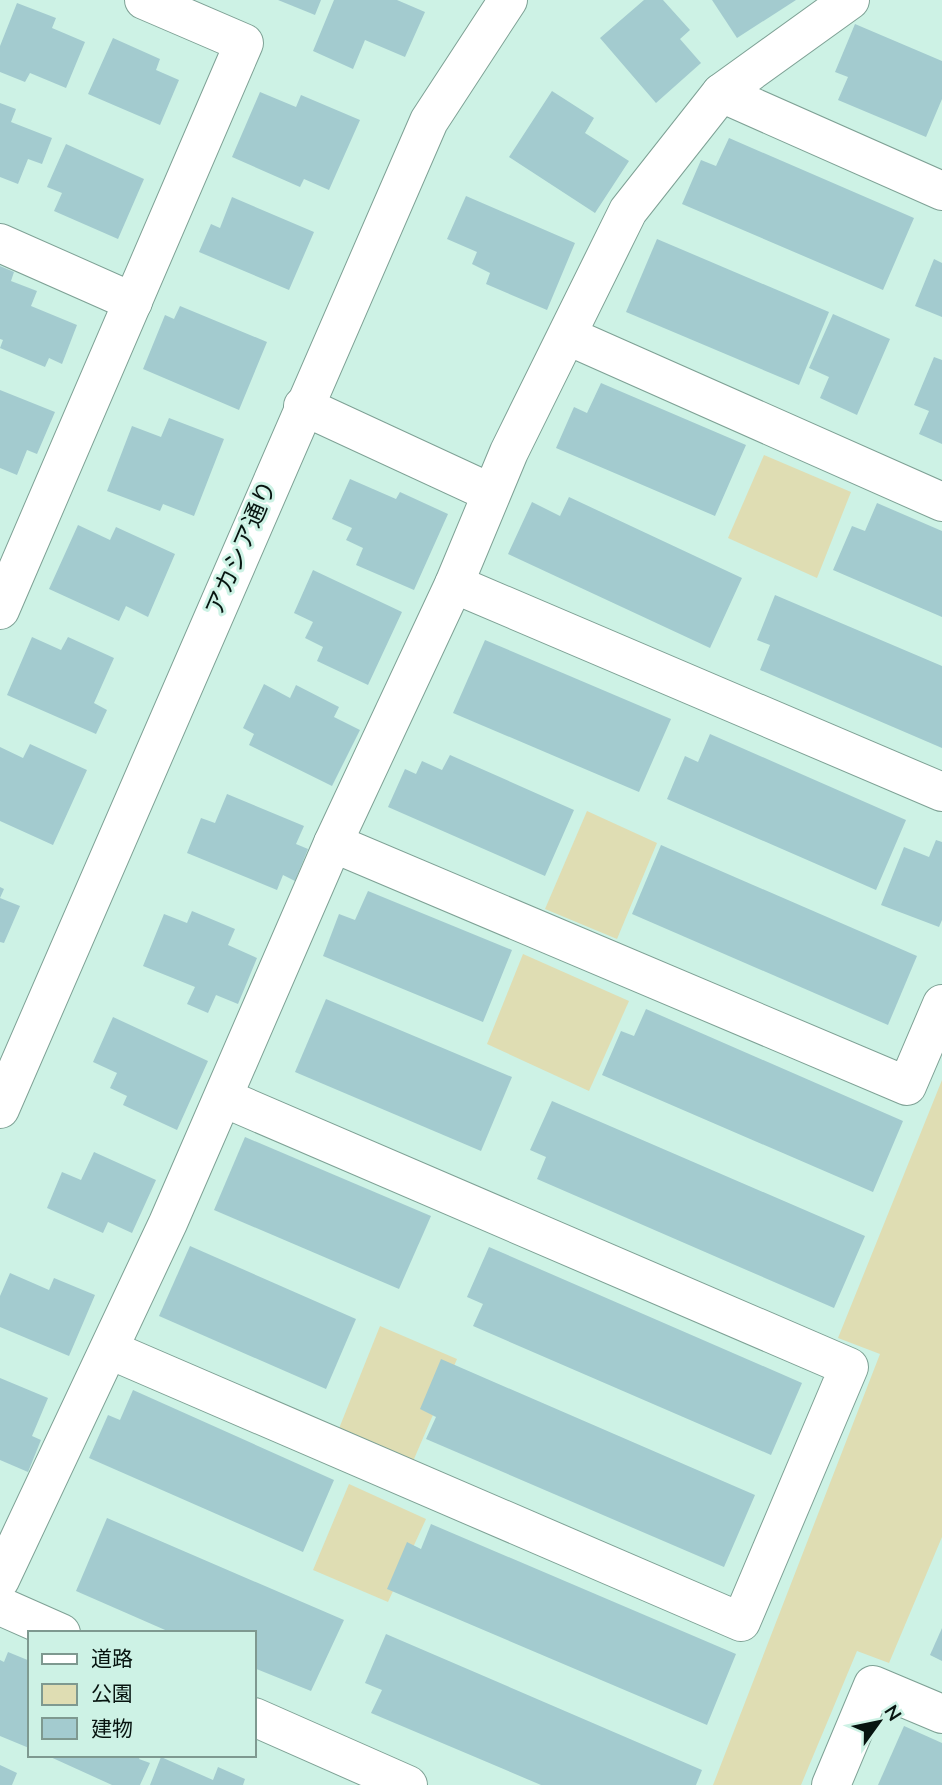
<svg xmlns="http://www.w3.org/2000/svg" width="942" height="1785" viewBox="0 0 942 1785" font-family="'Nunito Sans','Noto Sans JP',sans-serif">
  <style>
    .green { fill: #dfddb3 }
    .building { fill: #a3cbcf }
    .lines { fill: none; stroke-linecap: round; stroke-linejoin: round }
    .minor-casing { stroke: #7ea195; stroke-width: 40 }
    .minor { stroke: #fff; stroke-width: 38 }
    .labels { text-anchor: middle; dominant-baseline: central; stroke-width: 6; stroke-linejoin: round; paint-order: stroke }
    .street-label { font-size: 24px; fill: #071410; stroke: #cdf2e5 }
  </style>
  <rect width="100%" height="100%" fill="#cdf2e5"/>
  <g class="green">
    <polygon points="764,455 851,492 817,578 728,538"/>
    <polygon points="587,811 657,843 617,939 545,909"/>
    <polygon points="523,954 629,1001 589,1091 487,1044"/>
    <polygon points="942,1080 942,1537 889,1663 857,1651 801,1785 713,1785 880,1354 838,1338"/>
    <polygon points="380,1326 457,1359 411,1466 338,1431"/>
    <polygon points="349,1484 426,1519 388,1602 313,1570"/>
  </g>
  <g class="building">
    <polygon points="278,0 321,0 315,15"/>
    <polygon points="334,0 397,0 425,12 405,57 365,40 353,69 313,51"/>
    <polygon points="644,0 663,0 690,30 680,39 701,63 656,103 600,38"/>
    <polygon points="712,0 796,0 737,38"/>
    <polygon points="17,3 56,18 52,28 85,42 66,88 30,73 25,82 0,72 0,46"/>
    <polygon points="855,24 942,61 942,99 926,137 838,100 848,77 835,72"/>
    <polygon points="113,38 160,59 156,70 179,80 160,125 88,94"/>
    <polygon points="552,91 594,118 585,133 629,161 595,213 509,157"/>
    <polygon points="260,92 296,107 301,95 360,120 329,190 304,179 300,187 232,157"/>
    <polygon points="0,103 16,109 11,122 52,138 42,164 28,159 18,184 0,177"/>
    <polygon points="729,138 914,218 883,290 682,204 701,160 716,166"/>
    <polygon points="66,144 144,179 118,239 54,211 62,193 47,187"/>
    <polygon points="466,196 575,243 547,310 486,284 490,273 472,264 477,252 447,239"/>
    <polygon points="232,197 314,232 289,290 199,252 211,224 220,228"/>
    <polygon points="657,239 829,312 799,385 626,312"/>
    <polygon points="934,259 942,263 942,317 915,306"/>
    <polygon points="0,266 14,272 11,281 37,291 31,306 77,325 62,364 49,358 45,367 0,348 3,340 0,339"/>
    <polygon points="180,306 267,342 239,410 143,369 165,315 174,319"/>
    <polygon points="833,314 890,339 857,415 820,398 829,377 809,368"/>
    <polygon points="934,357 942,360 942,444 919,434 929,411 914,405"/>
    <polygon points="601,383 746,445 715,516 556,448 574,407 587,413"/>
    <polygon points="0,390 55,412 37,454 27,450 17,475 0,468"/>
    <polygon points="169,418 224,439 194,516 163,504 160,511 107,491 132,426 161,437"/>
    <polygon points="350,479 396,499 400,492 448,514 414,590 356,565 363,548 346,540 352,528 332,519"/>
    <polygon points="569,497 742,578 710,648 508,554 532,502 560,516"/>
    <polygon points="877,503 942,531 942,617 833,570 852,526 865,531"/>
    <polygon points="78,525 110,540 116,527 175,554 148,617 126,606 119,621 49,589"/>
    <polygon points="313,570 402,612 368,685 317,661 323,647 305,638 313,622 294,613"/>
    <polygon points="775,595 942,666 942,748 760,670 770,645 757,640"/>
    <polygon points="32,637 61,650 68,637 114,658 94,703 107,710 96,734 7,695"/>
    <polygon points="485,640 671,719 639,792 453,713"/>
    <polygon points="264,684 290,698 296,685 339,707 334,717 360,730 332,786 249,745 254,734 243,728"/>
    <polygon points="710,734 906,820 876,890 667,799 685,756 698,762"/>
    <polygon points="30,744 87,770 53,845 0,821 0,747 23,758"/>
    <polygon points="450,755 574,810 545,876 388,807 405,769 416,774 422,761 442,770"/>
    <polygon points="227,794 304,826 296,844 308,849 295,881 283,875 277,890 187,853 201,818 215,823"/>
    <polygon points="936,840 942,842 942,920 939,927 881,905 904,847 929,857"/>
    <polygon points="661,845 917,956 888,1025 632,914"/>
    <polygon points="0,887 4,889 0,898 20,906 4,943 0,942"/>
    <polygon points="368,891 512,950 483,1022 323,956 339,914 355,920"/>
    <polygon points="192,911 235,929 228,945 257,958 238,1004 216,995 208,1013 187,1004 195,987 143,966 164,914 187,923"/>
    <polygon points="326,999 512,1077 481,1151 295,1072"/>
    <polygon points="646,1009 903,1121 873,1192 602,1075 621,1031 634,1036"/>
    <polygon points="113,1017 208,1061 177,1130 123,1105 127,1096 110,1088 117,1073 93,1062"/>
    <polygon points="552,1101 865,1236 834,1308 537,1179 546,1157 530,1150"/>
    <polygon points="245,1137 431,1216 399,1289 214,1210"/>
    <polygon points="94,1152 156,1180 132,1233 108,1222 103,1233 47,1208 62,1172 81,1180"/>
    <polygon points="190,1246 356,1319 326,1389 159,1316"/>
    <polygon points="489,1247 802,1383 771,1455 473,1326 483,1304 467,1297"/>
    <polygon points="10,1273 49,1290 54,1278 95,1295 69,1356 0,1327 0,1296"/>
    <polygon points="441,1359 755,1495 724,1567 426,1439 436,1417 420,1409"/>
    <polygon points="0,1378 48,1398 32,1436 41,1440 28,1472 0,1460"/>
    <polygon points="133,1390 334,1480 303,1552 89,1458 108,1415 120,1420"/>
    <polygon points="107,1518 344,1620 311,1691 254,1668 254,1633 172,1633 76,1591"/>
    <polygon points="431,1524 736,1654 707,1725 387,1589 407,1542 421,1549"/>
    <polygon points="942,1628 942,1661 930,1655"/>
    <polygon points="386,1634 702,1770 696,1785 541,1785 371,1713 382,1690 365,1683"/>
    <polygon points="8,1652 30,1661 29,1748 0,1736 0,1660 4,1662"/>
    <polygon points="904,1726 942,1743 942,1785 878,1785"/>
    <polygon points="46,1755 141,1755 139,1759 150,1763 140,1785 112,1785"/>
    <polygon points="161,1757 213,1780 218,1767 245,1779 243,1785 150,1785"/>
    <polygon points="0,1765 17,1773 12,1785 0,1785"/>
  </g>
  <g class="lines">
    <g class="minor-casing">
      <g id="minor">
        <polyline points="721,93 942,191"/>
        <polyline points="0,243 133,302"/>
        <polyline points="568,336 942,502"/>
        <polyline points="303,406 491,493"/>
        <polyline points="454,584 942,792"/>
        <polyline points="0,610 244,43 144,0"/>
        <polyline points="333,843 907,1086 942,1004"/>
        <polyline points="0,1109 429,121 508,0"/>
        <polyline points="110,1350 741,1622 849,1367 224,1098"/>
        <polyline points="0,1580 168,1223 333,843 454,584 509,452 628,211 721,93 850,0"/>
        <polyline points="0,1606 61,1633"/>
        <polyline points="254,1717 408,1785"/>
        <polyline points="831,1785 873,1685 942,1714"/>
      </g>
    </g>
    <use href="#minor" class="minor"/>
  </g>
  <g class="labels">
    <g class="street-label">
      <text transform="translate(241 548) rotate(-67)">アカシア通り</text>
    </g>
  </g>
  <rect x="28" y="1631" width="228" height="126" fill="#cdf2e5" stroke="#7e9990" stroke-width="2"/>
  <rect x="42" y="1654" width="35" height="10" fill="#ffffff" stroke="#7e9990" stroke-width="2"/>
  <text x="91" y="1666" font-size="21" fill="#071410">道路</text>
  <rect x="42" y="1684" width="35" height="21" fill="#dfddb3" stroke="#7e9990" stroke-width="2"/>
  <text x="91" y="1701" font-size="21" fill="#071410">公園</text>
  <rect x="42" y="1718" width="35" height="21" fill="#a3cbcf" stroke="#7e9990" stroke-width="2"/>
  <text x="91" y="1736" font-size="21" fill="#071410">建物</text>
  <g transform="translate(879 1722) rotate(57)" stroke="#cdf2e5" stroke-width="5" paint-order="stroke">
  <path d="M0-5L12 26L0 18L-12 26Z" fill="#071410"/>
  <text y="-10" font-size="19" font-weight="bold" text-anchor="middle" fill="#071410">N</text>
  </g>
</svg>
